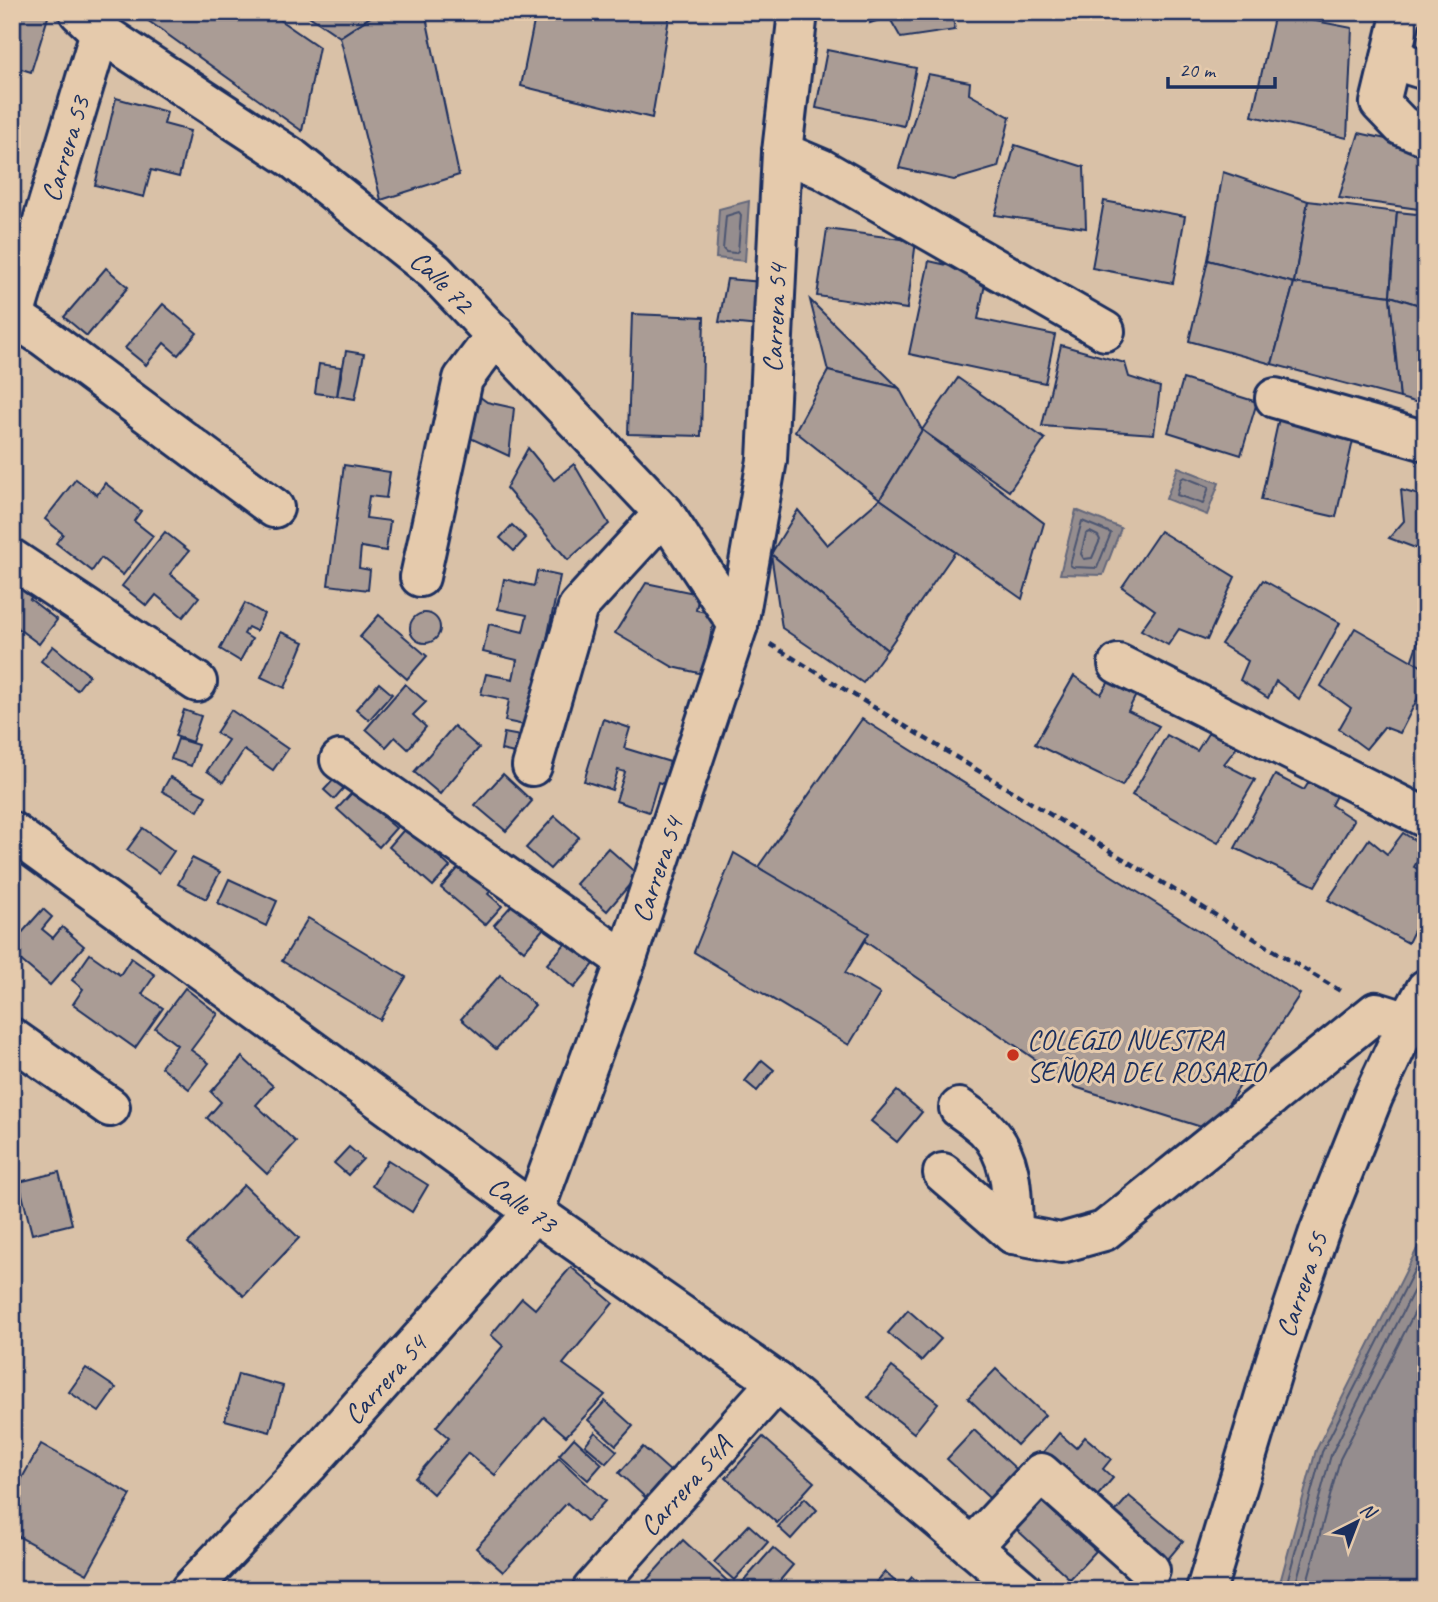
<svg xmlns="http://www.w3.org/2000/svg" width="1438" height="1602" viewBox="0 0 1438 1602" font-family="Caveat,sans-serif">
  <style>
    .water { fill: #958d8e; stroke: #64677b; stroke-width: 2 }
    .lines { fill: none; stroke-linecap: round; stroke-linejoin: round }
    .shore { stroke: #4c5571; stroke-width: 2 }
    .building { fill: #aa9c95; stroke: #1b2f5e; stroke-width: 2 }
    .minor-casing { stroke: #1b2f5e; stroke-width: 44 }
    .path { stroke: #1b2f5e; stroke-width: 4.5; stroke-dasharray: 7 5; stroke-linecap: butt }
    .minor { stroke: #e5caac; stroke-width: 38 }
    .poi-dot { fill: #c8321e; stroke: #e5caac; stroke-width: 2.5 }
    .labels { text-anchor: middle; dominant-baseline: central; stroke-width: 6; stroke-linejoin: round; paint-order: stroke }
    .street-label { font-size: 28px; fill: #1b2f5e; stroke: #e5caac }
    .poi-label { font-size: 28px; fill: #1b2f5e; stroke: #e5caac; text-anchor: start }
  </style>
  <rect width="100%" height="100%" fill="#d9c1a7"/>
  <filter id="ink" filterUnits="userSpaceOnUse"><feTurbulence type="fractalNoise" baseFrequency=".0143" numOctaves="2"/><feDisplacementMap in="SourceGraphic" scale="14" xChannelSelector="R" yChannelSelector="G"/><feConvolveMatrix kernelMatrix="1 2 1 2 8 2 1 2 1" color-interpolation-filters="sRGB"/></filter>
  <g filter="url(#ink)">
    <g class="water">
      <polygon points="749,201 745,261 716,258 719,209"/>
      <polygon points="1178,467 1219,483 1207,515 1166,499"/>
      <polygon points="1076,510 1121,528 1103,575 1060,574"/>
      <polygon points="1426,1231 1426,1590 1278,1590 1316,1450"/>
    </g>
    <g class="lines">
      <g class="shore">
        <polygon points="739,212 741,215 738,251 735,253 726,252 723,249 726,216"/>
        <polygon points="1184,477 1209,487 1203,504 1177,495 1181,479"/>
        <polygon points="1082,521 1111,533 1097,568 1073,567 1070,565"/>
        <polygon points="1090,532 1098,536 1100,540 1092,558 1084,559 1081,554 1086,534"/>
        <polyline points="1285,1590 1322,1452 1426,1247"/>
        <polyline points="1294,1590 1331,1455 1426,1266"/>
        <polyline points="1305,1590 1340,1459 1426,1290"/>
      </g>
    </g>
    <g class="building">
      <polygon points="16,12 49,14 31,72 12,66 12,25"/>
      <polygon points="136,12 268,12 319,47 302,131"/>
      <polygon points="303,12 378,12 340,37"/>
      <polygon points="378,12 425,12 459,175 381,200 340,37"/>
      <polygon points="536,12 670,12 652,118 521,86"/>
      <polygon points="872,12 952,12 955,30 901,38 889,17 870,23"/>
      <polygon points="1275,13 1352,28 1347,138 1252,116"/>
      <polygon points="827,50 916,68 904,126 816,108"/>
      <polygon points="928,74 970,82 969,94 1010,117 998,167 954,180 899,168"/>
      <polygon points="116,98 167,112 164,124 190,131 179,177 151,170 144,197 95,185"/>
      <polygon points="1359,133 1426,148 1426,210 1339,198"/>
      <polygon points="1015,145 1084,167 1086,228 995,215"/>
      <polygon points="1223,172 1308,201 1294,283 1208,260"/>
      <polygon points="1104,201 1185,216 1173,283 1092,268"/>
      <polygon points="1308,201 1397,212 1390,296 1294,283"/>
      <polygon points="1397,212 1426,215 1426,307 1390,296"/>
      <polygon points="827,229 916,241 907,309 817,296"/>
      <polygon points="1208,260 1294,283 1272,364 1189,341"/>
      <polygon points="929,261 987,274 978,319 1055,335 1045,383 909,354"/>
      <polygon points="106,268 128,287 87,336 64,317"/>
      <polygon points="727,279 763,282 759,326 719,322"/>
      <polygon points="1294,283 1390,296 1400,398 1272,364"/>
      <polygon points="1390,296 1426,307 1426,405 1400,398"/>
      <polygon points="810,300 899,388 828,371"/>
      <polygon points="163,304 197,333 178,355 164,343 146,365 125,348"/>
      <polygon points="632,314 704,317 701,436 628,434"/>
      <polygon points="1061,345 1125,363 1129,377 1160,387 1154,434 1042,426"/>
      <polygon points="346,351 364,354 355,399 337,396"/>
      <polygon points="319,364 341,367 337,396 315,393"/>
      <polygon points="828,371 899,388 922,430 880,499 795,431"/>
      <polygon points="958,378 1045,439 1009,491 922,430"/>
      <polygon points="1183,379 1257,402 1241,455 1168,432"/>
      <polygon points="476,394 487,402 514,408 509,456 468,437"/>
      <polygon points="1279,418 1354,436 1336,517 1261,500"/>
      <polygon points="922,430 1044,523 1022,599 880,499"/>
      <polygon points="528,448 554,480 574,464 609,524 568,560 506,488"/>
      <polygon points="344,465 390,472 386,498 369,496 366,518 390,521 386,551 361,547 359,568 370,570 368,590 328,585"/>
      <polygon points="76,479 97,495 105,483 141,511 134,521 153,536 123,575 101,558 92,571 56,543 63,534 45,519"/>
      <polygon points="1401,490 1426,497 1426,552 1389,538 1404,521"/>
      <polygon points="880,499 955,552 887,650 771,554 798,510 827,545"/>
      <polygon points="512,525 526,538 514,551 500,538"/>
      <polygon points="1160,531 1235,577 1207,640 1179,629 1168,645 1141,630 1155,610 1122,587"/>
      <polygon points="165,532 189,551 170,574 199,597 183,617 156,595 147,606 122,586"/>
      <polygon points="771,554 887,650 863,683 782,628"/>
      <polygon points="537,571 560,576 529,726 505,721 509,700 481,694 486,674 513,679 517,660 483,652 489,624 523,632 527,615 498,609 504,579 534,586"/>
      <polygon points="12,575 38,589 30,599 57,620 39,644 12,624"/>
      <polygon points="1263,580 1340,623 1299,699 1276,681 1268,698 1240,680 1248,661 1221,644"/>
      <polygon points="646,583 699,594 696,610 715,614 703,674 673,667 615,633"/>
      <polygon points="245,603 264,614 256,631 248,627 244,634 252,639 240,661 220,649"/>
      <circle cx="425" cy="628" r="15"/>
      <polygon points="379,615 427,656 407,679 360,637"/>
      <polygon points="1426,618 1426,670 1410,665"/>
      <polygon points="1355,628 1426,669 1426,682 1400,733 1384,727 1366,749 1339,729 1351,708 1321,686"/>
      <polygon points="281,632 304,642 285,688 261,677"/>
      <polygon points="53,646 89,675 77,690 41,661"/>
      <polygon points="1074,676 1101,694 1110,680 1136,695 1128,711 1159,726 1122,786 1035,744"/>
      <polygon points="379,683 392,694 369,720 356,709"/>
      <polygon points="405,684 426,702 413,715 426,727 408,749 395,737 386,747 366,729"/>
      <polygon points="184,710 201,716 192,742 175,736"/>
      <polygon points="231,710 288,749 273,770 244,750 223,782 207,771 228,740 216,733"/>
      <polygon points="603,719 630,728 624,748 670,762 663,784 658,782 649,812 616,801 625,772 618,770 612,790 584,781"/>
      <polygon points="862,719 1300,994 1211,1130 1075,1087 758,867"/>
      <polygon points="454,726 479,748 440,794 414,772"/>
      <polygon points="1209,732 1237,747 1224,764 1255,780 1218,843 1132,795 1167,735 1197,751"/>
      <polygon points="504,733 526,737 523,755 501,750"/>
      <polygon points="178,739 198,745 191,766 171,759"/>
      <polygon points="339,774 349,782 334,799 324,790"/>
      <polygon points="503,774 532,801 506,831 475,805"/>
      <polygon points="1275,775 1304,790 1312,777 1339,790 1331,805 1354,820 1315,886 1235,848"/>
      <polygon points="170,777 206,796 198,811 162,791"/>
      <polygon points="363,781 392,806 383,817 396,828 379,847 337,809"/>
      <polygon points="555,816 579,837 550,869 526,848"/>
      <polygon points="415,817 445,843 436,854 450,867 433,886 389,847"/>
      <polygon points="143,828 174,851 159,873 127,850"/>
      <polygon points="1403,833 1426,847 1414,867 1426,874 1426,906 1408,943 1328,900 1369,839 1387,854"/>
      <polygon points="608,848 638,875 607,911 576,884"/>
      <polygon points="734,853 869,933 845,973 880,994 849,1045 694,952"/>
      <polygon points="468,857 497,883 488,894 502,906 485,925 441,888"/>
      <polygon points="192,858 220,872 206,899 178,884"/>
      <polygon points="229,879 277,901 266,926 218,903"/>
      <polygon points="521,895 550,921 524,951 494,925"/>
      <polygon points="43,909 52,917 42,929 53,938 62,927 84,946 50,985 12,953 12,944"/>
      <polygon points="308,918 406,977 380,1020 282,961"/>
      <polygon points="573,935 600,957 574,988 547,964"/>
      <polygon points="90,954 120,975 131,958 155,975 142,994 163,1008 135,1048 73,1004 83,989 72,980"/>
      <polygon points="500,975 535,1005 496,1049 461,1019"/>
      <polygon points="185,988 218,1014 191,1050 209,1063 189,1089 161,1067 177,1045 155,1028"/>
      <polygon points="242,1057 273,1086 256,1105 296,1142 267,1174 207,1118 221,1102 211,1092"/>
      <polygon points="762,1060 774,1070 757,1091 745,1081"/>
      <polygon points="897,1091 922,1112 897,1142 871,1121"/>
      <polygon points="349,1147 363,1159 348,1175 334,1163"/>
      <polygon points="388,1160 428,1185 412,1212 372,1186"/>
      <polygon points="59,1172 72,1224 32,1234 19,1182"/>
      <polygon points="244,1185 299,1238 244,1296 188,1243"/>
      <polygon points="571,1267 613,1303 563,1364 605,1395 566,1436 544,1417 495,1475 468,1453 433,1494 415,1478 449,1438 436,1427 503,1346 491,1335 522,1298 535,1309"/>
      <polygon points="908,1310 941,1339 921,1361 888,1333"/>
      <polygon points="892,1367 938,1403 914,1433 868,1397"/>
      <polygon points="86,1368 116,1388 99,1412 69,1392"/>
      <polygon points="996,1369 1045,1415 1017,1445 968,1398"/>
      <polygon points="238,1374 283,1386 270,1432 225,1420"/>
      <polygon points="605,1401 633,1426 616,1445 588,1420"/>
      <polygon points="974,1430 1026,1478 999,1507 947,1459"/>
      <polygon points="595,1432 617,1451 606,1463 585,1445"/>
      <polygon points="1059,1433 1076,1448 1085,1437 1111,1459 1103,1469 1113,1478 1093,1501 1040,1456"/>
      <polygon points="763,1437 814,1482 777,1523 726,1478"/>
      <polygon points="574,1438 602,1464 588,1480 559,1455"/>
      <polygon points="41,1444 131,1495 87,1574 12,1533 12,1518 16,1511 12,1508 12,1496"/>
      <polygon points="643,1447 670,1471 646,1498 619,1473"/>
      <polygon points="559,1458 605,1501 587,1521 567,1503 503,1572 476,1548"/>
      <polygon points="1129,1496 1183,1541 1163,1565 1109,1519"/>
      <polygon points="805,1498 817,1510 791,1539 778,1527"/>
      <polygon points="1041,1501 1096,1551 1070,1579 1015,1528"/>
      <polygon points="749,1525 768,1542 734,1580 714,1562"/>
      <polygon points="683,1540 737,1590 656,1590 646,1581"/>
      <polygon points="773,1548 793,1565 772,1590 750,1590 742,1583"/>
      <polygon points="885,1572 899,1585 895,1590 869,1590"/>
      <polygon points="912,1577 927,1590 901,1590"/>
      <polygon points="644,1581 653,1590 636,1590"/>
    </g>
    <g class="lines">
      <g class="minor-casing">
        <g id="minor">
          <path id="s1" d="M 79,12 L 100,32 L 292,158 L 435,272 L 664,513 L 738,625"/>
          <polyline points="1402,12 1380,103 1402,126 1426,136"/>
          <polyline points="1391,59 1426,70"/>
          <polyline points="782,152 822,169 1105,331"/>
          <polyline points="14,317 43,336 274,508"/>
          <path id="s2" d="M 12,323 L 100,32 L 100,12"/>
          <polyline points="1275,398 1426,441"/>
          <polyline points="12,559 197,682"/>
          <polyline points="420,577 463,379 496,335"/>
          <polyline points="1118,664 1426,818"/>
          <polyline points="340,760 626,961"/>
          <polyline points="532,766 578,607 664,513"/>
          <path id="s3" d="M 12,832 L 534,1212 L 777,1382 L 1023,1590"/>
          <polyline points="12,1038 110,1107"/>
          <path d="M 959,1108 C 968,1114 977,1121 985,1128 C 1014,1156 1012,1197 1013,1234"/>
          <polyline points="943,1173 1013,1234 1061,1243 1104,1231 1376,1012 1408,1022"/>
          <polyline points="972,1547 1041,1473 1150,1570"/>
          <path id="s4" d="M 190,1590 L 308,1465 L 534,1212 L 626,961 L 738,625 L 767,460 L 782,152 L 798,12"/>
          <path id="s5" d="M 592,1590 L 777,1382"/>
          <path id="s6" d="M 1206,1590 L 1276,1359 L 1319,1232 L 1373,1097 L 1408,1022 L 1426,989"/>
        </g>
      </g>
      <polyline class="path" points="770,644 1342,992"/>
      <use href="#minor" class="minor"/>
    </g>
  </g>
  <circle class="poi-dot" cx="1013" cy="1055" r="7"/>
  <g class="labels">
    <g class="street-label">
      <text stroke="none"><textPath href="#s2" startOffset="182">Carrera 53</textPath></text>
      <text stroke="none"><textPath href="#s1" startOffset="453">Calle 72</textPath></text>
      <text stroke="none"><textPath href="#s4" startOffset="1442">Carrera 54</textPath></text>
      <text stroke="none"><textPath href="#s4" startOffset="875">Carrera 54</textPath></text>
      <text stroke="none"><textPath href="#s3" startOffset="632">Calle 73</textPath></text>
      <text stroke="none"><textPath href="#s6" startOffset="320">Carrera 55</textPath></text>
      <text stroke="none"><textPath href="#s4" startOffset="287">Carrera 54</textPath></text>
      <text stroke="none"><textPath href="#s5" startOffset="140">Carrera 54A</textPath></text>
    </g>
    <g class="poi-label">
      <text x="1027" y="1039">COLEGIO NUESTRA<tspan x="1027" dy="32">SEÑORA DEL ROSARIO</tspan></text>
    </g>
  </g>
  <rect width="1438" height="1602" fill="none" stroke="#e5caac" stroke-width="42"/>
  <rect x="21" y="21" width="1396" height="1560" fill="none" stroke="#1b2f5e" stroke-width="2.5" filter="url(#ink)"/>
  <g transform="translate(1357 1522) rotate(42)" stroke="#e5caac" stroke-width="5" paint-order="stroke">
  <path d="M0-5L12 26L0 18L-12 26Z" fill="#1b2f5e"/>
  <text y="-10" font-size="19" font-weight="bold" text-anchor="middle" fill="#1b2f5e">N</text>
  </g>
  <path d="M1168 77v10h107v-10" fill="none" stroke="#1b2f5e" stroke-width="3.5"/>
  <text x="1179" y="77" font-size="21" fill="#1b2f5e" stroke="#e5caac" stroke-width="5" paint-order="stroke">20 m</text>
</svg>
